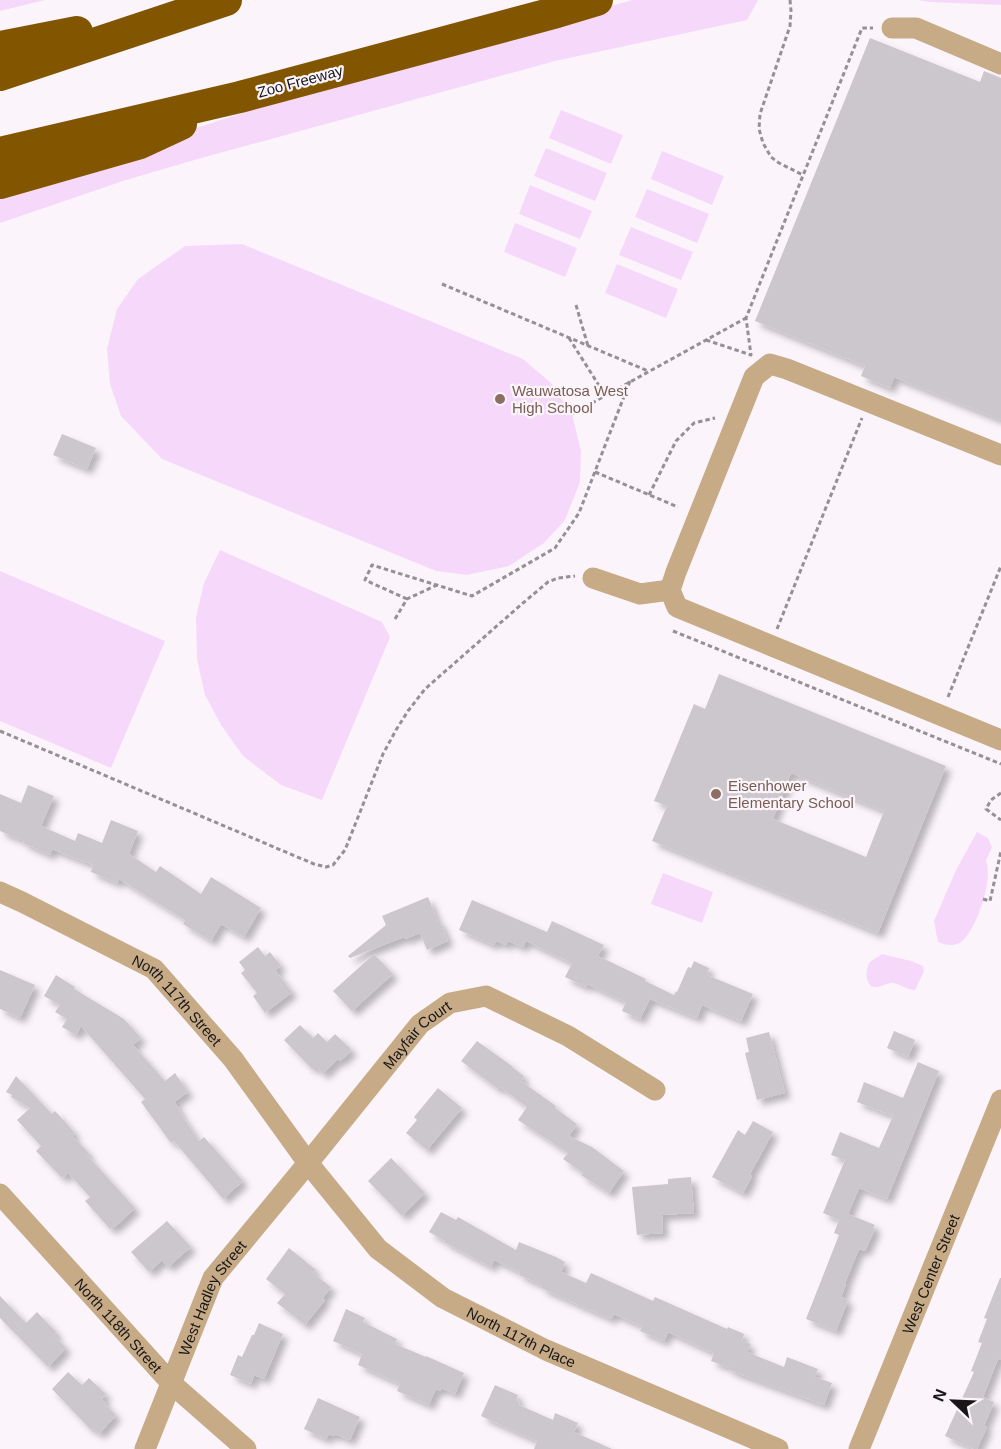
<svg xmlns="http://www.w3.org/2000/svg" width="1001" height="1449" viewBox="0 0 1001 1449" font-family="Helvetica,sans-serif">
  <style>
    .green { fill: #f6d8fb }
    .building { fill: #ccc7cd; fill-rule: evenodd; filter: url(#shadow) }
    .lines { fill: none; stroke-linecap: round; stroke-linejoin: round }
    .path { stroke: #949094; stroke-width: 3; stroke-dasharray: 4.5 3; stroke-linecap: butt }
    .minor { stroke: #c7ab87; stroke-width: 21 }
    .highway { stroke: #825600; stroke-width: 32 }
    .education-dot { fill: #8d6e63; stroke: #fbf5fb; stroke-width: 2 }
    .labels { text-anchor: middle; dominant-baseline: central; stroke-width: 4.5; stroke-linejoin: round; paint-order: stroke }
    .street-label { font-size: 15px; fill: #181618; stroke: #fbf5fb }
    .education-label { font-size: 15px; fill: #785e54; stroke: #fbf5fb; text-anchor: start }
  </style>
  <defs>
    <filter id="shadow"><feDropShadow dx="5.5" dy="5.5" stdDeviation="3" flood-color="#0004"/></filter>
  </defs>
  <rect width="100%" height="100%" fill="#fbf5fb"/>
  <g class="green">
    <polygon points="0,0 45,0 0,11"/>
    <polygon points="632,0 758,0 747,20 555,61 198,159 126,180 0,223 0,193 248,111"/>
    <polygon points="918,0 1001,0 1001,5 930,2"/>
    <polygon points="561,110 623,135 611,164 549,138"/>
    <polygon points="546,148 607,173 595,201 534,176"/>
    <polygon points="662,151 724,176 712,205 651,179"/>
    <polygon points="530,185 592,211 580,239 519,214"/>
    <polygon points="647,189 709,214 697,243 635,217"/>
    <polygon points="515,223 577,248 565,277 504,252"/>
    <polygon points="631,227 693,252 681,280 619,255"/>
    <polygon points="242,244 523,359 551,383 572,414 581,451 580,482 565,520 544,543 509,566 467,575 436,571 162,459 121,416 110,384 107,349 117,309 138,279 185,246"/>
    <polygon points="617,264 678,289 666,318 605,293"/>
    <polygon points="220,550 382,622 390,637 322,800 281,785 243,756 221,725 205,695 197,659 196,617 204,583"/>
    <polygon points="0,571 165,641 111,768 0,721"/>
    <path d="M 977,832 L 988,838 L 992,847 L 986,861 C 994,879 976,931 961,942 C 953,947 946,945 938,942 L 934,921 L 956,870 Z"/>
    <polygon points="663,873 713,892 702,923 651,904"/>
    <path d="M 882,954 L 911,961 L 923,966 L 924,971 L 915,990 C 906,990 899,983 892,983 C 886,983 881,988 874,987 C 865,985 865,969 870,962 C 873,959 879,957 882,954 Z"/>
  </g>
  <g class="building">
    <polygon points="870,38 980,82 984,71 1001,78 1001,420 894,377 890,388 861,376 865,366 755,321"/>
    <polygon points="62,434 96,448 87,469 53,455"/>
    <path d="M 719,674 L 946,766 L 878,933 L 652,841 L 667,806 L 654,801 L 694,704 L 705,709 ZM 791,773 L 884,811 L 866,857 L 773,819 Z"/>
    <polygon points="28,785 54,796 41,826 75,841 78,833 102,843 111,820 138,831 129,854 156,872 160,866 201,894 211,877 261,908 244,937 221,924 211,941 183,924 185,920 119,879 117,883 91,872 93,865 52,849 50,855 23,843 24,841 0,831 0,794 21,803"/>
    <polygon points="428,897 438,922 440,921 448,941 427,950 420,933 405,939 404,937 350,958 348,956 386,925 382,916"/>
    <polygon points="472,900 547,932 552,921 604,945 598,956 646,979 645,981 674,995 676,991 677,992 688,967 691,968 694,961 709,968 707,975 753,994 741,1021 702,1005 697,1018 650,999 640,1019 622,1011 626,1002 587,984 586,987 565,977 572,963 526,941 523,947 508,941 506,945 496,941 494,945 459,930"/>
    <polygon points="258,947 265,956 270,952 281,966 275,970 292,992 265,1013 253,996 257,993 241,973 245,970 239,962"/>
    <polygon points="374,954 393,974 352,1011 333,991"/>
    <polygon points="0,970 35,985 20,1018 0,1009"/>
    <polygon points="56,975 75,987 74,989 124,1019 141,1038 133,1045 165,1081 175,1073 188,1092 174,1102 180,1110 179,1111 199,1141 204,1137 243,1181 223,1199 174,1141 171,1143 141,1102 145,1099 81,1026 76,1035 62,1027 67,1019 55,1012 60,1005 44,996"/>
    <polygon points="300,1025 313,1038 318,1033 327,1042 335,1034 352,1050 340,1061 338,1059 323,1074 315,1066 312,1069 284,1040"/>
    <polygon points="894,1031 915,1040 908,1057 887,1048"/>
    <polygon points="769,1032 785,1093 757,1100 745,1053 749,1052 746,1038"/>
    <polygon points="477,1041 512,1066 512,1067 524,1076 521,1081 556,1106 555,1108 577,1124 569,1136 592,1147 624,1171 609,1193 581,1175 583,1173 563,1159 568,1153 518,1120 527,1107 500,1087 498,1089 461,1061"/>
    <polygon points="918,1062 939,1071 887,1199 859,1188 848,1214 875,1225 873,1228 875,1229 865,1251 859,1249 845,1283 846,1284 841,1297 848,1300 836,1331 806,1319 839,1235 834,1233 839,1220 823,1213 845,1160 831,1155 840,1132 879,1148 893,1116 857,1102 864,1082 903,1098"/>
    <polygon points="16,1076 52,1114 55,1111 75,1133 72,1136 89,1153 87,1155 135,1208 115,1227 114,1226 110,1229 85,1201 90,1197 68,1173 62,1178 36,1151 41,1146 17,1120 30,1108 11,1097 12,1095 6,1092"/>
    <polygon points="438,1088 462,1108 427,1150 406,1133 417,1120 414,1117"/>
    <polygon points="753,1121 773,1132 750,1174 752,1176 743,1193 712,1177 738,1130 745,1135"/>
    <polygon points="391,1158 425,1193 402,1216 368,1181"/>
    <polygon points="691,1177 694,1213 662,1215 663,1233 637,1235 632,1187 668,1184 668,1179"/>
    <polygon points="441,1212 456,1220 458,1217 516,1250 519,1242 556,1257 565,1262 561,1272 586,1283 591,1273 653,1301 655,1297 727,1329 728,1327 744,1334 742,1341 751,1344 747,1352 784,1367 787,1357 818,1369 815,1377 832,1383 824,1405 729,1370 730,1368 711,1361 714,1353 668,1332 664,1341 659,1339 640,1331 642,1326 614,1314 611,1319 579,1305 541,1288 542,1285 519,1275 520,1272 494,1260 491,1267 444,1242 445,1241 429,1232"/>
    <polygon points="167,1221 191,1247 168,1267 162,1260 149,1272 131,1252"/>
    <polygon points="289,1248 316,1270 313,1273 331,1287 322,1299 325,1300 305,1325 277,1303 285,1294 266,1279"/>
    <polygon points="1000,1278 1001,1278 1001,1360 998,1359 983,1397 994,1402 984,1426 987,1427 977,1449 974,1449 945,1436 974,1372 971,1371 982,1343 978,1342 987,1319 984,1318"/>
    <polygon points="0,1296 26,1323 37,1312 57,1333 54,1335 66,1348 48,1367 0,1318"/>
    <polygon points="346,1309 365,1318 363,1322 397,1339 395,1344 426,1357 426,1356 464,1373 455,1394 441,1388 440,1391 436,1389 429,1405 397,1391 400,1384 358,1365 362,1354 333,1341"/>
    <polygon points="259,1323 283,1334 264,1379 254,1375 251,1384 230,1375 238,1355 242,1357 252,1335 254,1335"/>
    <polygon points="68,1372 82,1385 89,1378 106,1394 102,1399 106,1403 105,1404 116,1415 99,1434 93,1428 91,1430 52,1389"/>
    <polygon points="495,1385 518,1395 516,1400 520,1402 519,1405 553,1420 555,1413 578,1423 574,1432 612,1449 534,1449 537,1441 481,1416"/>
    <polygon points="318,1398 360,1417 350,1440 335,1434 334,1436 329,1434 326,1439 304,1429"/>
  </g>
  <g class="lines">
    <g class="path">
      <polyline points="790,0 791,11 790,26 760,114 759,129 763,143 771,157 779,163 803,175"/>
      <polyline points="442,284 648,371"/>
      <polyline points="576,305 588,346"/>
      <polyline points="569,338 605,395"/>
      <polyline points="706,340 751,355 746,318 862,28 873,28"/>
      <polyline points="572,414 746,318"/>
      <polyline points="595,472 678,507"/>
      <polyline points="649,495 676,441 694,423 715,418"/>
      <polyline points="407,599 365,580 372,565 472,596 555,548 579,513 630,381"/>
      <polyline points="395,619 407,599 437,585"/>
      <polyline points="777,629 862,418"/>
      <polyline points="673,631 1001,764"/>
      <polyline points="948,697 1001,566"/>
      <polyline points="0,731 314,864 326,867 333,865 345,850 383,754 396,730 408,711 425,689 523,603 548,582 558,578 575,576"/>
      <polyline points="1001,793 991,800 986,809 1001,820"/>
      <polyline points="983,899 990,901 1001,851"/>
    </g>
    <g class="minor">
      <polyline points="892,28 916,28 1001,64"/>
      <polyline points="1001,455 787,369 770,364 754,377 676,572 670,590 677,607 1001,740"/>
      <polyline points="593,578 640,594 670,590"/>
      <path id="s1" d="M 0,892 L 22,902 L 154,969 L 233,1059 L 308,1163 L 378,1249 L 443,1298 L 546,1350 L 778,1449"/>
      <path id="s2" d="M 0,1194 L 172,1384 L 246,1449"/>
      <path id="s3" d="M 145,1449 L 213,1278 L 308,1163 L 420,1024 L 450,1003 L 486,996 L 568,1036 L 655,1090"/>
      <path id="s4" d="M 859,1449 L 1001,1100"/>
    </g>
    <g class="highway">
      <polyline points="0,47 77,32"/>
      <polyline points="0,75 226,0"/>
      <polyline points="0,153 240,97 557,12 597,0"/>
      <polyline points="0,183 140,143 181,124"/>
    </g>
  </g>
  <g class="education-dot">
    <circle cx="500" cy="399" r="6"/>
    <circle cx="716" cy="794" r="6"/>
  </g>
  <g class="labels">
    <g class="street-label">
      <text transform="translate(300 81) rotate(-15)">Zoo Freeway</text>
      <text stroke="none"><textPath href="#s1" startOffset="210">North 117th Street</textPath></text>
      <text stroke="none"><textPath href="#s3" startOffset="502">Mayfair Court</textPath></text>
      <text stroke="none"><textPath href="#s4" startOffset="189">West Center Street</textPath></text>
      <text stroke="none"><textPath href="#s3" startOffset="166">West Hadley Street</textPath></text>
      <text stroke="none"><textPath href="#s2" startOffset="177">North 118th Street</textPath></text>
      <text stroke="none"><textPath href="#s1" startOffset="700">North 117th Place</textPath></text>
    </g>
    <g class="education-label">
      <text x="512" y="390">Wauwatosa West<tspan x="512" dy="17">High School</tspan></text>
      <text x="728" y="785">Eisenhower<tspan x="728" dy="17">Elementary School</tspan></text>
    </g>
  </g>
  <g transform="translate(953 1401) rotate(293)" stroke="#fbf5fb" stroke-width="4.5" paint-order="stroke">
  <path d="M0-4.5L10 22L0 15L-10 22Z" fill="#181618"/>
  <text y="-9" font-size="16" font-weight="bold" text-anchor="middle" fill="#181618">N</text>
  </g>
</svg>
